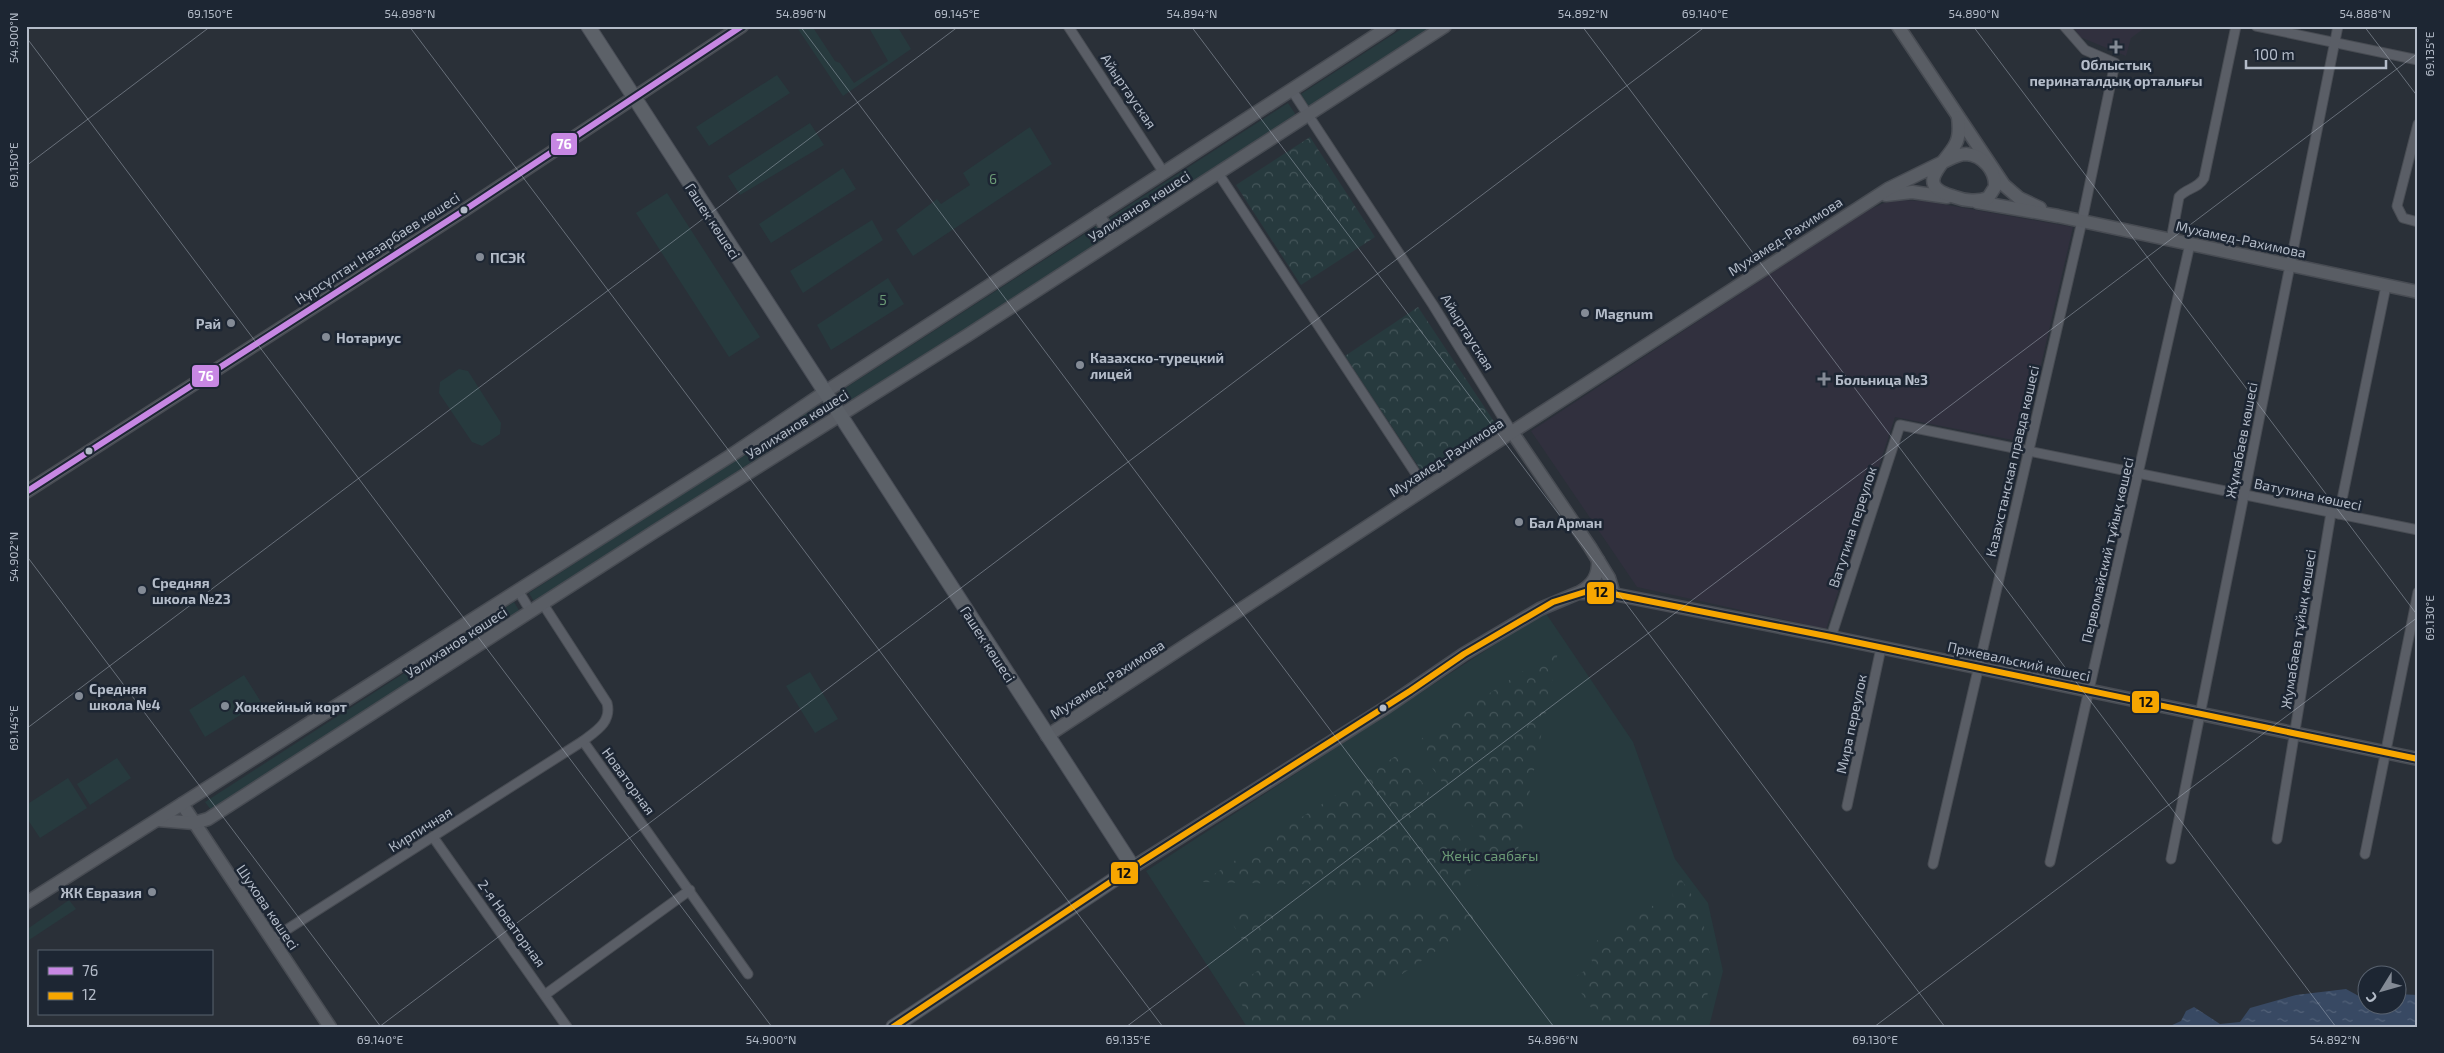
<svg xmlns="http://www.w3.org/2000/svg" width="2444" height="1053" viewBox="0 0 2444 1053" font-family="'Exo 2',sans-serif">
  <style>
    .medical { fill: #31303e }
    .green { fill: #273a3e }
    .forest { fill: url(#forest-crowns) }
    .water { fill: url(#water-ripples) }
    .lines { fill: none; stroke-linecap: round; stroke-linejoin: round }
    .street-casing { stroke: #484c53; stroke-width: 11 }
    .secondary-casing { stroke: #484c53; stroke-width: 15 }
    .primary-casing { stroke: #484c55; stroke-width: 16 }
    .street { stroke: #5a5e66; stroke-width: 9 }
    .secondary { stroke: #595d64; stroke-width: 12 }
    .primary { stroke: #5c6168; stroke-width: 14 }
    .bus-1-casing { stroke: #1d2633; stroke-width: 10 }
    .bus-2-casing { stroke: #1d2633; stroke-width: 10 }
    .bus-1 { stroke: #c787e3; stroke-width: 6 }
    .bus-2 { stroke: #f7a600; stroke-width: 6 }
    .ticks { fill: none; stroke: #b4bcc9; stroke-width: 1; stroke-opacity: 0.45 }
    .poi-dot { fill: #848b96; stroke: #1d2633; stroke-width: 2 }
    .bus-dot { fill: #b4bcc9; stroke: #1d2633; stroke-width: 2 }
    .labels { text-anchor: middle; dominant-baseline: central; stroke-width: 5; stroke-linejoin: round; paint-order: stroke }
    .poi-label { font-size: 14px; font-weight: bold; fill: #b4bcc9; stroke: #1d2633; text-anchor: start }
    .street-label { font-size: 14px; fill: #b4bcc9; stroke: #1d2633 }
    .park-label { font-size: 14px; fill: #6b9a76; stroke: #1d2633 }
    .line-badge { stroke: #1d2633; stroke-width: 2 }
    .badge-label { font-size: 14px; text-anchor: middle; font-weight: bold; fill: #fff }
    .pale-badge-label { font-size: 14px; text-anchor: middle; font-weight: bold; fill: #111 }
    .neatline { fill: none; stroke: #b4bcc9; stroke-width: 2 }
    .ticks-label { font-size: 12px; text-anchor: middle; fill: #b4bcc9 }
  </style>
  <defs>
    <pattern id="forest-crowns" width="20" height="18" patternUnits="userSpaceOnUse" patternTransform="scale(1.25)"><rect width="20" height="18" fill="#273a3e"/><path d="M2 6a3 3 0 1 1 6 0M12 15a3 3 0 1 1 6 0" fill="none" stroke="#445559"/></pattern>
    <pattern id="water-ripples" width="26" height="14" patternUnits="userSpaceOnUse" patternTransform="scale(1.25)"><rect width="26" height="14" fill="#384963"/><path d="M2 4q2-2 4 0t4 0M15 11q2-2 4 0t4 0" fill="none" stroke="#526178"/></pattern>
  </defs>
  <rect width="100%" height="100%" fill="#2a3038"/>
  <g class="medical">
    <polygon points="2073,26 2147,26 2131,38 2126,56 2080,37"/>
    <polygon points="1900,200 1925,201 2073,227 2023,442 1895,417 1826,629 1637,587 1531,431 1866,211 1884,203"/>
  </g>
  <g class="green">
    <polygon points="796,26 812,26 835,61 840,63 854,83 888,61 868,26 897,26 911,49 843,96"/>
    <polygon points="1406,26 1434,26 1309,107 1301,94"/>
    <polygon points="777,75 790,93 709,146 696,127"/>
    <polygon points="1288,103 1296,115 848,405 839,392"/>
    <polygon points="810,123 824,145 740,195 728,176"/>
    <polygon points="1030,127 1052,164 913,256 896,230 937,199 941,204 970,185 963,173"/>
    <polygon points="843,168 856,189 771,243 759,224"/>
    <polygon points="667,193 760,337 729,357 636,213"/>
    <polygon points="872,220 883,240 803,293 790,271"/>
    <polygon points="888,278 904,304 831,350 817,325"/>
    <polygon points="459,369 468,371 501,423 500,434 482,446 472,442 439,393 440,382"/>
    <polygon points="817,406 823,416 535,603 529,593"/>
    <polygon points="514,602 520,612 211,810 205,802"/>
    <polygon points="1545,612 1633,742 1675,859 1708,903 1723,971 1709,1027 1247,1027 1146,871"/>
    <polygon points="810,672 838,719 815,733 786,686"/>
    <polygon points="244,675 261,702 205,737 189,710"/>
    <polygon points="117,758 131,778 90,805 77,784"/>
    <polygon points="68,778 87,808 40,838 26,817 26,805"/>
    <polygon points="69,900 76,909 26,942 26,930"/>
  </g>
  <g class="forest">
    <polygon points="1310,137 1375,237 1301,285 1236,185"/>
    <polygon points="1418,307 1499,429 1426,478 1345,356"/>
    <polygon points="1559,647 1514,869 1502,851 1493,856 1415,743"/>
    <polygon points="1402,752 1478,866 1468,872 1479,888 1202,882"/>
    <path d="M 1676,872 L 1700,907 L 1713,970 L 1700,1027 L 1604,1027 L 1572,979 L 1593,965 L 1588,947 L 1650,904 L 1654,907 L 1663,909 L 1671,904 C 1675,894 1673,887 1664,882 Z"/>
    <polygon points="1224,910 1479,910 1484,918 1325,1027 1256,1027 1232,989 1260,969"/>
  </g>
  <polygon class="water" points="2346,989 2366,1000 2366,1006 2396,1006 2397,994 2418,995 2418,1027 2168,1027 2181,1021 2186,1011 2194,1007 2220,1024 2240,1022 2250,1008 2296,995"/>
  <g class="lines">
    <g class="street-casing">
      <g id="street">
        <polyline points="1068,26 1164,173"/>
        <polyline points="2256,26 2418,60"/>
        <polyline points="1291,89 1433,305 1512,432"/>
        <polyline points="2418,124 2397,206 2403,218 2418,222"/>
        <polyline points="1218,173 1426,489"/>
        <path d="M 2171,240 L 2179,197 C 2186,188 2198,189 2204,178 L 2236,26"/>
        <polyline points="2339,514 2386,286"/>
        <polyline points="519,592 531,612"/>
        <polyline points="1831,637 1900,425 2418,530"/>
        <polyline points="583,741 748,974"/>
        <polyline points="1847,806 1881,648"/>
        <polyline points="433,837 567,1027"/>
        <polyline points="2277,839 2331,513"/>
        <polyline points="2365,854 2418,592"/>
        <polyline points="2171,859 2338,26"/>
        <polyline points="2050,862 2190,244"/>
        <polyline points="1933,864 2082,221 2115,63 2085,50 2064,26"/>
        <path d="M 272,939 L 583,741 C 596,731 612,722 607,703 L 543,604"/>
        <polyline points="546,994 690,890"/>
      </g>
    </g>
    <g class="secondary-casing">
      <g id="secondary">
        <polyline points="1898,26 2004,185 2019,198 2040,208"/>
        <polyline points="1886,195 1912,192 1947,197"/>
        <polyline points="1977,202 2058,216 2418,292"/>
        <polyline points="1098,215 1114,240"/>
        <polyline points="1512,432 1590,547 1609,578 1614,594"/>
        <polyline points="26,492 463,211 742,26"/>
        <path d="M 1580,592 C 1593,585 1599,575 1598,560"/>
        <path d="M 1047,736 L 1512,432 L 1888,189 L 1943,162 C 1950,159 1958,154 1966,154 C 1983,155 1996,171 1995,187 L 1988,198 C 1978,202 1965,201 1955,197 C 1910,185 1947,163 1956,143 C 1960,135 1959,125 1958,117"/>
        <polyline points="182,804 330,1027"/>
        <polyline points="158,820 194,823 208,819 654,532 968,335 1445,26"/>
        <polyline points="1133,867 1385,708 1464,654 1540,609 1578,593 1608,593 1831,637 2418,759"/>
        <polyline points="26,903 730,456 825,392 1390,26"/>
      </g>
    </g>
    <g class="primary-casing">
      <polyline id="primary" points="588,26 1133,867 893,1027"/>
    </g>
    <use href="#street" class="street"/>
    <use href="#secondary" class="secondary"/>
    <use href="#primary" class="primary"/>
    <g class="bus-1-casing">
      <polyline id="bus-1" points="26,492 463,211 742,26"/>
    </g>
    <g class="bus-2-casing">
      <polyline id="bus-2" points="893,1027 1133,867 1410,691 1464,654 1553,602 1585,592 1608,593 1831,637 2418,759"/>
    </g>
    <use href="#bus-1" class="bus-1"/>
    <use href="#bus-2" class="bus-2"/>
  </g>
  <path class="ticks" d="M 409,26 L 1163,1027M 800,26 L 1554,1027M 1191,26 L 1945,1027M 1582,26 L 2336,1027M 1973,26 L 2418,616M 2364,26 L 2418,97M 26,37 L 772,1027M 26,166 L 211,26M 26,555 L 381,1027M 26,729 L 959,26M 379,1027 L 1706,26M 1126,1027 L 2418,53M 1874,1027 L 2418,617"/>
  <g class="poi-dot">
    <path d="M2113.5 39.5h5v5h5v5h-5v5h-5v-5h-5v-5h5z"/>
    <circle cx="480" cy="257" r="5"/>
    <circle cx="1585" cy="313" r="5"/>
    <circle cx="231" cy="323" r="5"/>
    <circle cx="326" cy="337" r="5"/>
    <circle cx="1080" cy="365" r="5"/>
    <path d="M1821.5 371.5h5v5h5v5h-5v5h-5v-5h-5v-5h5z"/>
    <circle cx="1519" cy="522" r="5"/>
    <circle cx="142" cy="590" r="5"/>
    <circle cx="79" cy="696" r="5"/>
    <circle cx="225" cy="706" r="5"/>
    <circle cx="152" cy="892" r="5"/>
  </g>
  <g class="bus-dot">
    <circle cx="464" cy="210" r="4.5"/>
    <circle cx="89" cy="451" r="4.5"/>
    <circle cx="1383" cy="708" r="4.5"/>
  </g>
  <g class="labels">
    <g class="poi-label">
      <text x="2116" y="64" text-anchor="middle">Облыстық<tspan x="2116" dy="16">перинаталдық орталығы</tspan></text>
      <text x="490" y="257">ПСЭК</text>
      <text x="1595" y="313">Magnum</text>
      <text x="221" y="323" text-anchor="end">Рай</text>
      <text x="336" y="337">Нотариус</text>
      <text x="1090" y="357">Казахско-турецкий<tspan x="1090" dy="16">лицей</tspan></text>
      <text x="1835" y="379">Больница №3</text>
      <text x="1529" y="522">Бал Арман</text>
      <text x="152" y="582">Средняя<tspan x="152" dy="16">школа №23</tspan></text>
      <text x="89" y="688">Средняя<tspan x="89" dy="16">школа №4</tspan></text>
      <text x="235" y="706">Хоккейный корт</text>
      <text x="142" y="892" text-anchor="end">ЖК Евразия</text>
    </g>
    <g class="street-label">
      <text transform="translate(1129 91) rotate(56)">Айыртауская</text>
      <text transform="translate(1139 206) rotate(-33)">Уәлиханов көшесі</text>
      <text transform="translate(713 221) rotate(57)">Гашек көшесі</text>
      <text transform="translate(1785 236) rotate(-33)">Мухамед-Рахимова</text>
      <text transform="translate(2241 239) rotate(12)">Мухамед-Рахимова</text>
      <text transform="translate(377 248) rotate(-33)">Нұрсұлтан Назарбаев көшесі</text>
      <text transform="translate(1468 332) rotate(58)">Айыртауская</text>
      <text transform="translate(797 424) rotate(-32)">Уәлиханов көшесі</text>
      <text transform="translate(2241 440) rotate(-79)">Жұмабаев көшесі</text>
      <text transform="translate(1446 457) rotate(-33)">Мухамед-Рахимова</text>
      <text transform="translate(2012 461) rotate(-77)">Казахстанская правда көшесі</text>
      <text transform="translate(2308 494) rotate(12)">Ватутина көшесі</text>
      <text transform="translate(1852 527) rotate(-72)">Ватутина переулок</text>
      <text transform="translate(2107 550) rotate(-77)">Первомайский тұйық көшесі</text>
      <text transform="translate(2298 629) rotate(-81)">Жумабаев тұйық көшесі</text>
      <text transform="translate(456 642) rotate(-33)">Уәлиханов көшесі</text>
      <text transform="translate(988 644) rotate(57)">Гашек көшесі</text>
      <text transform="translate(2019 661) rotate(12)">Пржевальский көшесі</text>
      <text transform="translate(1107 679) rotate(-33)">Мухамед-Рахимова</text>
      <text transform="translate(1851 724) rotate(-78)">Мира переулок</text>
      <text transform="translate(629 781) rotate(54)">Новаторная</text>
      <text transform="translate(420 829) rotate(-32)">Кирпичная</text>
      <text transform="translate(268 907) rotate(56)">Шухова көшесі</text>
      <text transform="translate(512 923) rotate(54)">2-я Новаторная</text>
    </g>
    <g class="park-label">
      <text x="993" y="178">6</text>
      <text x="883" y="299">5</text>
      <text x="1490" y="855">Жеңіс саябағы</text>
    </g>
  </g>
  <g class="line-badge">
    <rect x="550" y="132" width="28" height="24" rx="5" fill="#c787e3"/>
    <rect x="191" y="364" width="29" height="24" rx="5" fill="#c787e3"/>
    <rect x="1586" y="581" width="29" height="24" rx="5" fill="#f7a600"/>
    <rect x="2131" y="690" width="29" height="24" rx="5" fill="#f7a600"/>
    <rect x="1110" y="861" width="29" height="24" rx="5" fill="#f7a600"/>
  </g>
  <g class="badge-label">
    <text x="564" y="149">76</text>
    <text x="206" y="381">76</text>
  </g>
  <g class="pale-badge-label">
    <text x="1601" y="597">12</text>
    <text x="2146" y="707">12</text>
    <text x="1124" y="878">12</text>
  </g>
  <rect width="2444" height="1053" fill="none" stroke="#1d2633" stroke-width="55"/>
  <rect x="38" y="950" width="175" height="65" fill="#1d2633" stroke="#59626f"/>
  <rect x="48" y="967" width="25" height="8" fill="#c787e3" stroke="#59626f"/>
  <text x="82" y="976" font-size="15" fill="#b4bcc9">76</text>
  <rect x="48" y="992" width="25" height="8" fill="#f7a600" stroke="#59626f"/>
  <text x="82" y="1000" font-size="15" fill="#b4bcc9">12</text>
  <g transform="translate(2382 990) rotate(233)"><circle r="24" fill="#1d2633" stroke="#59626f"/>
  <path d="M0-4L9 19L0 12L-9 19Z" fill="#848b96"/>
  <text y="-8" font-size="14" font-weight="bold" text-anchor="middle" fill="#b4bcc9">С</text>
  </g>
  <path d="M2246 60v8h140v-8" fill="none" stroke="#b4bcc9" stroke-width="2.5"/>
  <text x="2254" y="60" font-size="15" fill="#b4bcc9" stroke="#1d2633" stroke-width="4" paint-order="stroke">100 m</text>
  <rect x="28" y="28" width="2388" height="998" class="neatline"/>
  <g class="ticks-label">
    <text x="210" y="18">69.150°E</text>
    <text x="410" y="18">54.898°N</text>
    <text x="801" y="18">54.896°N</text>
    <text x="957" y="18">69.145°E</text>
    <text x="1192" y="18">54.894°N</text>
    <text x="1583" y="18">54.892°N</text>
    <text x="1705" y="18">69.140°E</text>
    <text x="1974" y="18">54.890°N</text>
    <text x="2365" y="18">54.888°N</text>
    <text transform="translate(14 38) rotate(-90)" y="4">54.900°N</text>
    <text transform="translate(2430 54) rotate(-90)" y="4">69.135°E</text>
    <text transform="translate(14 165) rotate(-90)" y="4">69.150°E</text>
    <text transform="translate(14 557) rotate(-90)" y="4">54.902°N</text>
    <text transform="translate(2430 618) rotate(-90)" y="4">69.130°E</text>
    <text transform="translate(14 728) rotate(-90)" y="4">69.145°E</text>
    <text x="380" y="1044">69.140°E</text>
    <text x="771" y="1044">54.900°N</text>
    <text x="1128" y="1044">69.135°E</text>
    <text x="1553" y="1044">54.896°N</text>
    <text x="1875" y="1044">69.130°E</text>
    <text x="2335" y="1044">54.892°N</text>
  </g>
</svg>
